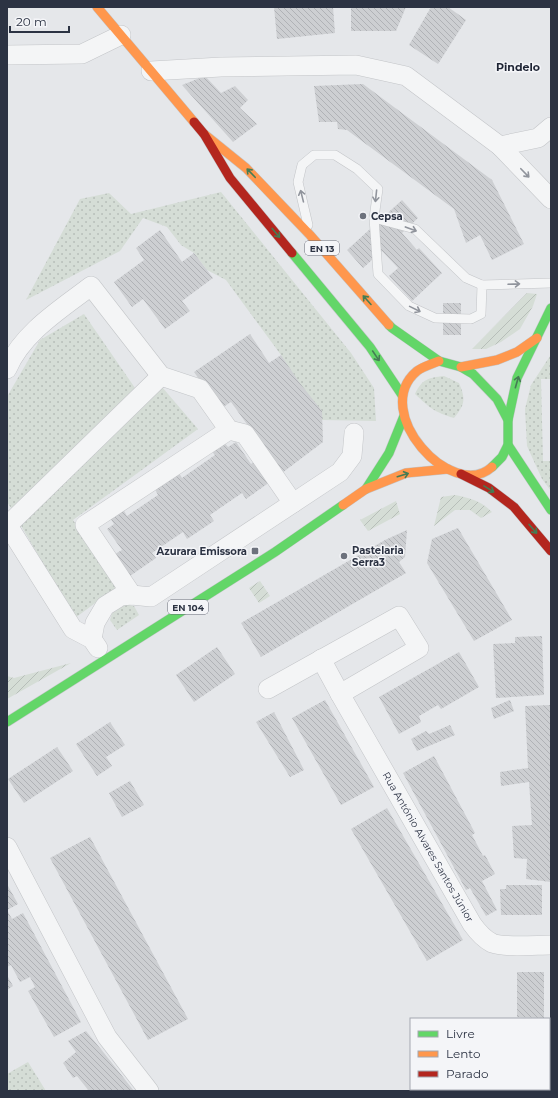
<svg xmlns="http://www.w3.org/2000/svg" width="558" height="1098" viewBox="0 0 558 1098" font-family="Montserrat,sans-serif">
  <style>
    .grass { fill: url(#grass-dots) }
    .garden { fill: url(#garden-furrows) }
    .building { fill: url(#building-back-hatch) }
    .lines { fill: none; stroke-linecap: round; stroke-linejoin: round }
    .lane-casing { stroke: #c3c5c8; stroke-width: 10 }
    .street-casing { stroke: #c3c5c8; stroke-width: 20 }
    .fast-casing { stroke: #c3c5c8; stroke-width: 10 }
    .slow-casing { stroke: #c3c5c8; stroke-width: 10 }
    .jam-casing { stroke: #c3c5c8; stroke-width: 10 }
    .lane { stroke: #f4f5f6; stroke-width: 9 }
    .street { stroke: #f4f5f6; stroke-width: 19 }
    .fast { stroke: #63d668; stroke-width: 9 }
    .slow { stroke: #ff974d; stroke-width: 9 }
    .jam { stroke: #b3261e; stroke-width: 9 }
    .oneway { stroke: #457c54 }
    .oneway2 { stroke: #90949c }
    .poi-dot { fill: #6d727d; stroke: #f4f5f8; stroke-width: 1.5 }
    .labels { text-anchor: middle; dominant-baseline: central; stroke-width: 3; stroke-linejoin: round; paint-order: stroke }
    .shield { fill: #f4f5f8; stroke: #686d79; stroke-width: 1 }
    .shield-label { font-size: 9px; font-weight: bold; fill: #2c3343 }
    .poi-label { font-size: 10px; font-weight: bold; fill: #2c3343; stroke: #f4f5f8; text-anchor: start }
    .street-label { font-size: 10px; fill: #2c3343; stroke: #f4f5f8 }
    .neighbourhood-label { font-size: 11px; font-weight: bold; fill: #1e2434; stroke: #f4f5f8 }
  </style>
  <defs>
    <pattern id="grass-dots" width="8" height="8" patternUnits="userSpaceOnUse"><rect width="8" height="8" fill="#d5ddd6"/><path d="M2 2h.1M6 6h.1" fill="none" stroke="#b7beb9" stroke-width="1.8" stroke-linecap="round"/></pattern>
    <pattern id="garden-furrows" width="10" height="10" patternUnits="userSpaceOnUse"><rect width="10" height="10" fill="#d5ddd6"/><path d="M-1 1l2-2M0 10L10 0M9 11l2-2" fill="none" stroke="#b7beb9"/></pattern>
    <pattern id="building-back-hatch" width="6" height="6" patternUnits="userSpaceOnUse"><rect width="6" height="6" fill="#cdcfd2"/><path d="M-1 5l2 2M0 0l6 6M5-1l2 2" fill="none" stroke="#b0b2b6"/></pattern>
  </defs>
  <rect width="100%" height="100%" fill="#e5e7ea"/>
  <g class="grass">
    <polygon points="221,192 351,353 374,388 376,421 322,420 281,355 226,280 207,270 194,253 181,245 167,227 143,218 120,251 26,300 80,199 109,193 131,214"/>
    <polygon points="84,314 135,388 13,511 7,502 8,395 40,340"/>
    <polygon points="550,356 551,358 551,379 541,379 543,461 551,461 551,491 542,479 527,446 525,409 531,385"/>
    <path d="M 444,376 L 459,383 C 466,399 465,405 454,418 C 434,412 430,408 415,394 C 422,379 428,378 444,376 Z"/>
    <polygon points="162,387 198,429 73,520 117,587 75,618 20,524"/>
    <polygon points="123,604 134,606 139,615 117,630 110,620 113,610"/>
    <polygon points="28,1062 46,1091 7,1091 7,1074"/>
  </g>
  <g class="garden">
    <polygon points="527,293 537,294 533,306 520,329 501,342 486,349 472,349"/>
    <path d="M 455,495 C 470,498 481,501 492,512 L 481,518 L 470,510 L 455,510 L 434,526 L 441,497 Z"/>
    <polygon points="396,501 400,514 368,531 360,520"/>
    <polygon points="260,581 270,596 259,603 249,588"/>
    <polygon points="71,663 7,699 7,676 14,678"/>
  </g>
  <g class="building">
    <polygon points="274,7 333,7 335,33 277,39"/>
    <polygon points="351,7 406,7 396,31 351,31"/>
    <polygon points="431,7 448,7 466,20 438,64 409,45"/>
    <polygon points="205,76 221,93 235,86 248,100 240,108 257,124 233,142 182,85"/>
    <polygon points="363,84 492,180 524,244 492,260 480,235 466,243 454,209 347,130 338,129 337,122 319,122 314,86"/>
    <polygon points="402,200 418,218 402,233 417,250 419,248 442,273 412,301 389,276 398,268 382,251 363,268 347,250"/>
    <polygon points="160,230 182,262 194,253 213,278 182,301 190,311 165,329 143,299 132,307 114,282 144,260 136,248"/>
    <rect x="443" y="303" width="18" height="32"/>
    <polygon points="250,334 269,363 281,355 299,382 322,411 323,442 282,473 231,402 220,409 194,372"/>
    <polygon points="223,441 228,447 236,442 251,464 255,461 270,482 246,499 242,493 210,515 214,521 187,539 183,532 152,553 156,558 130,576 115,554 122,550 107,529 114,524 110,518 123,509 127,516 158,495 155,489 179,473 182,478 215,455 211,450"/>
    <polygon points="458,528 512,620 474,641 427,563 432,539"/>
    <polygon points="407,530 405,557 399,562 406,573 261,657 241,623 385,540"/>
    <polygon points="542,636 544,695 496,698 493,644 515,643 515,637"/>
    <polygon points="217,647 235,674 194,702 176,675"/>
    <polygon points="459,652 479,687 441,709 438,705 419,716 421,722 399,734 379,697"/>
    <polygon points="325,700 374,787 341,805 292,718"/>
    <polygon points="510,700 514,711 494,719 491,708"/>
    <polygon points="550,705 551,718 551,882 526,879 527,859 514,858 512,826 532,825 529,782 501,786 500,772 528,768 525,706"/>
    <polygon points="274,712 304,770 290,777 256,722"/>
    <polygon points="110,722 125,745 106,757 112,766 97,776 76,744"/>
    <polygon points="450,725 455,735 417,751 411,739 426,731 429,734"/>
    <polygon points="57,747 73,771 24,803 8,779"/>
    <polygon points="434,756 475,833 472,835 483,856 485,855 495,874 482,881 497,910 486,916 470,888 466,890 403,773"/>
    <polygon points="130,781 144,805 122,817 109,793"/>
    <polygon points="387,808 463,940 427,961 351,829"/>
    <polygon points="90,837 188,1019 148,1040 50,858"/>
    <polygon points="7,884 18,904 7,910"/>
    <polygon points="506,885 542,885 542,915 501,915 500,889 506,889"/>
    <polygon points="7,910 12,919 23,913 81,1022 54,1037 28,991 35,987 30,977 20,982 11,965 7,967"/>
    <polygon points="517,972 544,972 544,1018 517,1017"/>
    <polygon points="7,975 13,986 7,990"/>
    <polygon points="86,1031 104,1053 134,1091 89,1091 77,1076 73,1078 63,1063 76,1052 68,1041"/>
    <polygon points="549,1067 551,1067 551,1091 505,1091 505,1089 549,1089"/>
  </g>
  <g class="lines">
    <g class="lane-casing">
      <g id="lane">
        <polyline points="374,218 415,229 466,278 482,285"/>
        <polyline points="308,225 298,182 302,165 314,155 335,155 357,169 378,189 374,218 378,274 409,306 435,318 471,319 481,314 482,285 551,283"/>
      </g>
    </g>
    <g class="street-casing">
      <g id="street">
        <polyline points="7,55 82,54 121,35"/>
        <polyline points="151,71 221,67 356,65 406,76 500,146 551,199"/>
        <polyline points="500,146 538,138 551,127"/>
        <path d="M 7,369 C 22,333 61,309 91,286 L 161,376 L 200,389 L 229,430 L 245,434 L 293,503"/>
        <polyline points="7,524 73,629 92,639 98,648"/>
        <polyline points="8,525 161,376"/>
        <polyline points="132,595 85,525 229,430"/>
        <polyline points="92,639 95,623 105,606 121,596 132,595 151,597 340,472 352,456 354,433"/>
        <polyline points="321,659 340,694"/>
        <path d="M 268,689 L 399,616 L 419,648 L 340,694 L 472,924 C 477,931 484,939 492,943 C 505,948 536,945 551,945"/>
        <polyline points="7,847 107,1037 149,1091"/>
      </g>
    </g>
    <g class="fast-casing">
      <g id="fast">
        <polyline points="292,253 370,347 402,395"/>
        <polyline points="389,325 392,328 439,361 461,367 473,374 497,399 508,420 508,445 502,457 492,467"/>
        <polyline points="508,420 517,378 551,308"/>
        <polyline points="508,445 551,510"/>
        <polyline points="366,489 389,453 404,416"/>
        <polyline points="7,722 275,552 343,505"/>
      </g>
    </g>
    <g class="slow-casing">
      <g id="slow">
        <polyline points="97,7 194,122"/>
        <polyline points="204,134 246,168 310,235 389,325"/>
        <path d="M 439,361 C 432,364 422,367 417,371 C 369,411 452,503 492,467"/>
        <polyline points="461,367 497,360 517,352 537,338"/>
        <polyline points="343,505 366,489 406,473 448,469"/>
      </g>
    </g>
    <g class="jam-casing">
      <g id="jam">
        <polyline points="194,122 204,134 230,178 292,253"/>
        <polyline points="461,474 489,488 514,507 551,551"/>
      </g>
    </g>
    <use href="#lane" class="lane"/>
    <use href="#street" class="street"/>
    <use href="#fast" class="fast"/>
    <use href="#slow" class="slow"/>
    <use href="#jam" class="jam"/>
  </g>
  <defs><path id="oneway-shaft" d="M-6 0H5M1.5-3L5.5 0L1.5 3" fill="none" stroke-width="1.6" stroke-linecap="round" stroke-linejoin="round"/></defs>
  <g class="oneway">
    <use href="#oneway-shaft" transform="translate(251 173) rotate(-134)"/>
    <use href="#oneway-shaft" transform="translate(276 233) rotate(50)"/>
    <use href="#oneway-shaft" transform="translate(367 300) rotate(-132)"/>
    <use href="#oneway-shaft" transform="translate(376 356) rotate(56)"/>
    <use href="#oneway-shaft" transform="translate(517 382) rotate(-74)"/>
    <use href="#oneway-shaft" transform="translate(403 475) rotate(-17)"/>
    <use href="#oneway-shaft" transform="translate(489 489) rotate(32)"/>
    <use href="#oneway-shaft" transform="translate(533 529) rotate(49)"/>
  </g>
  <g class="oneway2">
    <use href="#oneway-shaft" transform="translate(525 173) rotate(46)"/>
    <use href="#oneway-shaft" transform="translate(302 196) rotate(-104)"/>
    <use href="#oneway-shaft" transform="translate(376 196) rotate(96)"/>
    <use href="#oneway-shaft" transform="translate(411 229) rotate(20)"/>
    <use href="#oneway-shaft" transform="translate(514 284) rotate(-2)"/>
    <use href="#oneway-shaft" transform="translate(415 309) rotate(26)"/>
  </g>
  <g class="poi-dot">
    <circle cx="363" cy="216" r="4"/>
    <rect x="251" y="547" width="8" height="8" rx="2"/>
    <circle cx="344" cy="556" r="4"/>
  </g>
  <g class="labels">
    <g class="shield">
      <rect x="305" y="241" width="34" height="14" rx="3"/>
      <rect x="168" y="600" width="40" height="14" rx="3"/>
    </g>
    <g class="shield-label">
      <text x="322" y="248">EN 13</text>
      <text x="188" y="607">EN 104</text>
    </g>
    <g class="poi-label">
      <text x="371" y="216">Cepsa</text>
      <text x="352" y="550">Pastelaria<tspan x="352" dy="12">Serra3</tspan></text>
      <text x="247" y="551" text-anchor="end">Azurara Emissora</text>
    </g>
    <g class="street-label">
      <text transform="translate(428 847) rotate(60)">Rua António Alvares Santos Júnior</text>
    </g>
    <g class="neighbourhood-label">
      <text x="518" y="67">Pindelo</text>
    </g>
  </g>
  <rect width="558" height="1098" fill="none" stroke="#2c3343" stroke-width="16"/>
  <rect x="410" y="1018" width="140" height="72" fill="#f4f5f8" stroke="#a4a7b0"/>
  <rect x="418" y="1031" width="20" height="6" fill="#63d668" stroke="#a4a7b0"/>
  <text x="446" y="1038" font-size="12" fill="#2c3343">Livre</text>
  <rect x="418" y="1051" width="20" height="6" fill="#ff974d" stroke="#a4a7b0"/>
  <text x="446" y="1058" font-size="12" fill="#2c3343">Lento</text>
  <rect x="418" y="1071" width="20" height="6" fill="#b3261e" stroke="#a4a7b0"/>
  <text x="446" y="1078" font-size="12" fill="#2c3343">Parado</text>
  <path d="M10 26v6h59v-6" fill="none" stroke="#2c3343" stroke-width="2"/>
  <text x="16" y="26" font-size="12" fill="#2c3343" stroke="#f4f5f8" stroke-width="3" paint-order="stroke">20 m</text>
</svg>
